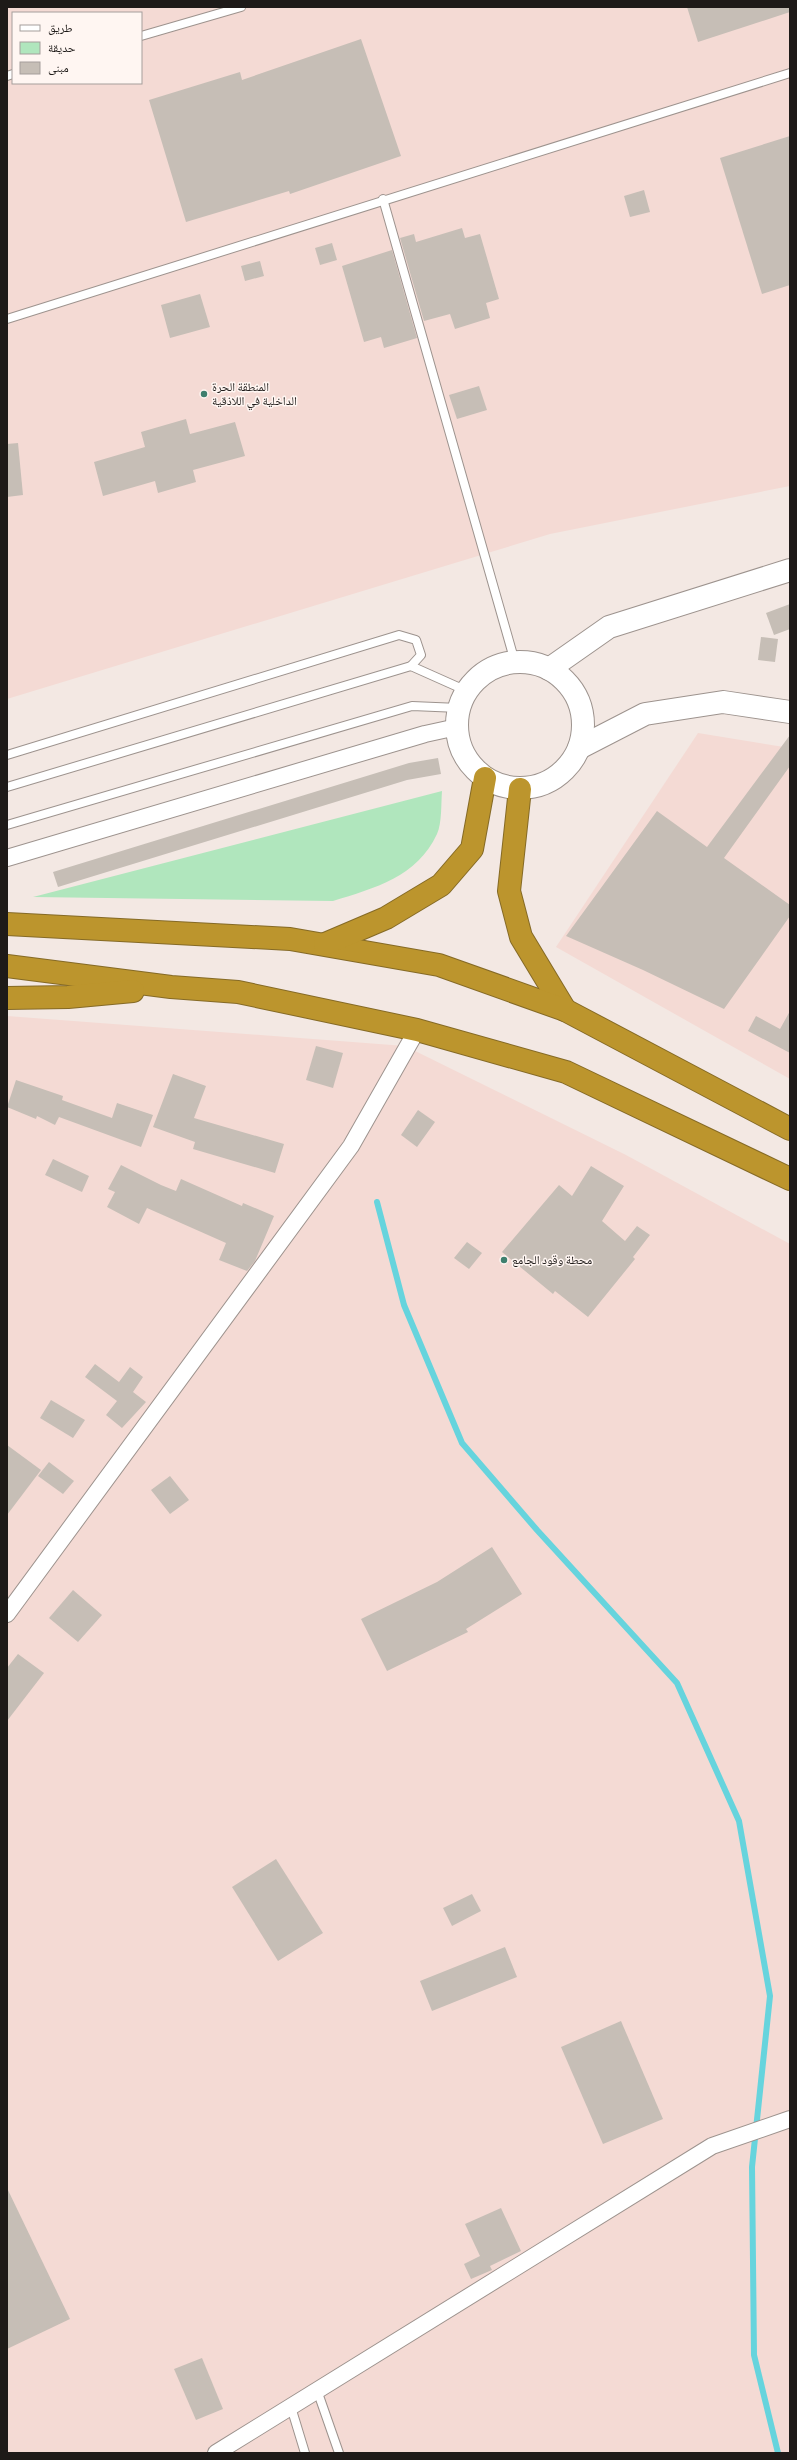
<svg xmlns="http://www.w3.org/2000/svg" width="797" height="2460" viewBox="0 0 797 2460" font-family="'Source Sans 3','Noto Naskh Arabic',sans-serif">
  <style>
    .industrial { fill: #f4dad4; fill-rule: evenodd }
    .green { fill: #b0e6bd }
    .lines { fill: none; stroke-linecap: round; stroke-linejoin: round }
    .stream { stroke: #66d4dd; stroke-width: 6 }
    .building { fill: #c6beb6 }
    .lane-casing { stroke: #9d938e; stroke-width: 10 }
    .street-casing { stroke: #9d938e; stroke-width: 18 }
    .secondary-casing { stroke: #9d938e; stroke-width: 24 }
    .highway-casing { stroke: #856a26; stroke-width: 24 }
    .lane { stroke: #fff; stroke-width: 8 }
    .street { stroke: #fff; stroke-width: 16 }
    .secondary { stroke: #fff; stroke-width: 22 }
    .highway { stroke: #bc952d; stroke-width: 22 }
    .poi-dot { fill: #3e7f6e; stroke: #fff6f2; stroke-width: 1.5 }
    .labels { text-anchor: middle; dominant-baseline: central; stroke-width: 3; stroke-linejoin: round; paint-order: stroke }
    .poi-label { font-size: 12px; fill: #1e1a18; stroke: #fff6f2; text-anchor: start }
  </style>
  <rect width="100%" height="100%" fill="#f3e8e3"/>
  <g class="industrial">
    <path d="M 7,7 L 790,7 L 790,486 L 550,534 L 7,699 ZM 13,13 L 141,13 L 141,83 L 13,83 Z"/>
    <polygon points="698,733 790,748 790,1079 556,947"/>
    <polygon points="7,1016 405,1046 626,1155 790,1244 790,2453 7,2453"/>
  </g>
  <path class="green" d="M 442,791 C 441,803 442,823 437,834 C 417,877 375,888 333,901 L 33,897 Z"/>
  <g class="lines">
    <polyline class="stream" points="377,1202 404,1305 462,1443 537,1530 677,1683 739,1821 770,1996 752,2167 754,2355 778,2453"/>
  </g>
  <g class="building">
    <polygon points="687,7 790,7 790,12 698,42"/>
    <polygon points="361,39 401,156 290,194 289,191 186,222 149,100 240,72 242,80"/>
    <polygon points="790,136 790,285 762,294 720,158"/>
    <polygon points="644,190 650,212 630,217 624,196"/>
    <polygon points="462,228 465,238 480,234 499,299 486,303 490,318 455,329 450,314 424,321 400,238 414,234 416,242"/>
    <polygon points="332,243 337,260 320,265 315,248"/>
    <polygon points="392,250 417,338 384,348 381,337 364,342 342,266"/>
    <polygon points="260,261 264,276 245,281 241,266"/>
    <polygon points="200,294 210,327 170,338 161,305"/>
    <polygon points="479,386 487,410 457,419 449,395"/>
    <polygon points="186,419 190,434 235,422 245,456 193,470 196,482 158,493 155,481 103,496 94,462 145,447 141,432"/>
    <polygon points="18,443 23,495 7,497 7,444"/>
    <polygon points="790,604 790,629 774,635 766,613"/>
    <polygon points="761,637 778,639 775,662 758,660"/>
    <polygon points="790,735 790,766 724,858 790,905 790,916 724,1009 643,970 566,936 657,811 707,847"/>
    <polygon points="438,758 441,774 407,780 58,887 53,872 409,763"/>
    <polygon points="790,1011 790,1053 748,1031 756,1016 780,1029"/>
    <polygon points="316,1046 343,1053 333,1088 306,1080"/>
    <polygon points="173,1074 206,1086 194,1118 284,1144 275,1173 193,1149 195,1142 153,1127"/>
    <polygon points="16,1080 63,1096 62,1100 112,1118 117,1103 153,1115 141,1147 59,1117 55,1125 37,1116 36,1119 7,1107"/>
    <polygon points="418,1110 435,1122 417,1147 401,1135"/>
    <polygon points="53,1159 89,1176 82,1192 45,1175"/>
    <polygon points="121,1165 161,1185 176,1191 181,1179 242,1206 243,1203 274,1216 255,1261 247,1271 219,1260 226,1243 147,1208 139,1224 107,1207 115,1192 108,1189"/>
    <polygon points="591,1166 624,1186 602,1221 625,1241 637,1226 650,1235 633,1257 635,1259 588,1317 555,1291 553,1294 502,1252 559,1185 572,1196"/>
    <polygon points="467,1242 482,1253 469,1269 454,1258"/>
    <polygon points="95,1364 119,1382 130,1367 143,1377 133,1392 146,1402 122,1428 106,1415 117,1401 85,1377"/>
    <polygon points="51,1400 85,1420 73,1438 40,1418"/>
    <polygon points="7,1445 41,1470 7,1515"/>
    <polygon points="49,1462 74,1481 63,1494 38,1476"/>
    <polygon points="170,1476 189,1500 170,1514 151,1490"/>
    <polygon points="492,1547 522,1594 466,1629 468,1632 387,1671 361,1619 437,1582"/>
    <polygon points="73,1590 102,1615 78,1642 49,1618"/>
    <polygon points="18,1654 44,1673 7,1721 7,1668"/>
    <polygon points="276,1859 323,1933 278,1961 232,1887"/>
    <polygon points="472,1894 481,1911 452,1926 443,1908"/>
    <polygon points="505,1947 517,1977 432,2011 420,1981"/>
    <polygon points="621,2021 663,2119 603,2144 561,2047"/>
    <polygon points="7,2188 70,2319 7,2349"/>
    <polygon points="501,2208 521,2251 490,2266 492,2270 471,2279 464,2264 480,2256 465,2224"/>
    <polygon points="202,2358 223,2409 196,2420 174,2369"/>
  </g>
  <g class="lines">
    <g class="lane-casing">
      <g id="lane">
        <polyline points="141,36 241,7"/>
        <polyline points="7,76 13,74"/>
        <polyline points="383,199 515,662"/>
        <polyline points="7,319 790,73"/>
        <polyline points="7,755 399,635 416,640 421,655 411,666"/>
        <polyline points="7,787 411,666 467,691"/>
        <polyline points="7,825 412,706 459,708"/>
        <polyline points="317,2390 339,2453"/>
        <polyline points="291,2407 305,2453"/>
      </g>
    </g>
    <g class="street-casing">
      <g id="street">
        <polyline points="7,858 425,734 457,727"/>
        <polyline points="7,1614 351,1146 417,1030"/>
        <polyline points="216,2453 712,2146 790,2119"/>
      </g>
    </g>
    <g class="secondary-casing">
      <g id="secondary">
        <circle cx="520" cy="725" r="63"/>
        <polyline points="549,669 609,627 790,570"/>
        <polyline points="579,748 645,714 723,702 790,712"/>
      </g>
    </g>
    <g class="highway-casing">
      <g id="highway">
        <polyline points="520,789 509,891 521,937 565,1010"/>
        <polyline points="7,924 290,939 439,965 565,1010 790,1129"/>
        <polyline points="325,944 386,918 441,885 472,849 485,778"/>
        <polyline points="7,966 171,987 238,992 417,1030 566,1072 790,1179"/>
        <polyline points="7,998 68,997 133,991"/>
      </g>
    </g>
    <use href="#lane" class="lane"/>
    <use href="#street" class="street"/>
    <use href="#secondary" class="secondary"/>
    <use href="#highway" class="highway"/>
  </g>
  <g class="poi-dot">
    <circle cx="204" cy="394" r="4"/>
    <circle cx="504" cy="1260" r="4"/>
  </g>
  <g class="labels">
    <g class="poi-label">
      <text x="212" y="387">المنطقة الحرة<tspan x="212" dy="14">الداخلية في اللاذقية</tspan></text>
      <text x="512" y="1260">محطة وقود الجامع</text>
    </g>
  </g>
  <rect width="797" height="2460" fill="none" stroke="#1e1a18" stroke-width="16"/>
  <rect x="12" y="12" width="130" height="72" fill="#fff6f2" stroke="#a59e9b"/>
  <rect x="20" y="25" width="20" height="6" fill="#ffffff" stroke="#a59e9b"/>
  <text x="48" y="32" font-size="12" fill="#1e1a18">طريق</text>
  <rect x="20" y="42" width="20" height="12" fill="#b0e6bd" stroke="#a59e9b"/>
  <text x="48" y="52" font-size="12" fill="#1e1a18">حديقة</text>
  <rect x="20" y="62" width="20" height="12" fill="#c6beb6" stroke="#a59e9b"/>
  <text x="48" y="72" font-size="12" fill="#1e1a18">مبنى</text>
</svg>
